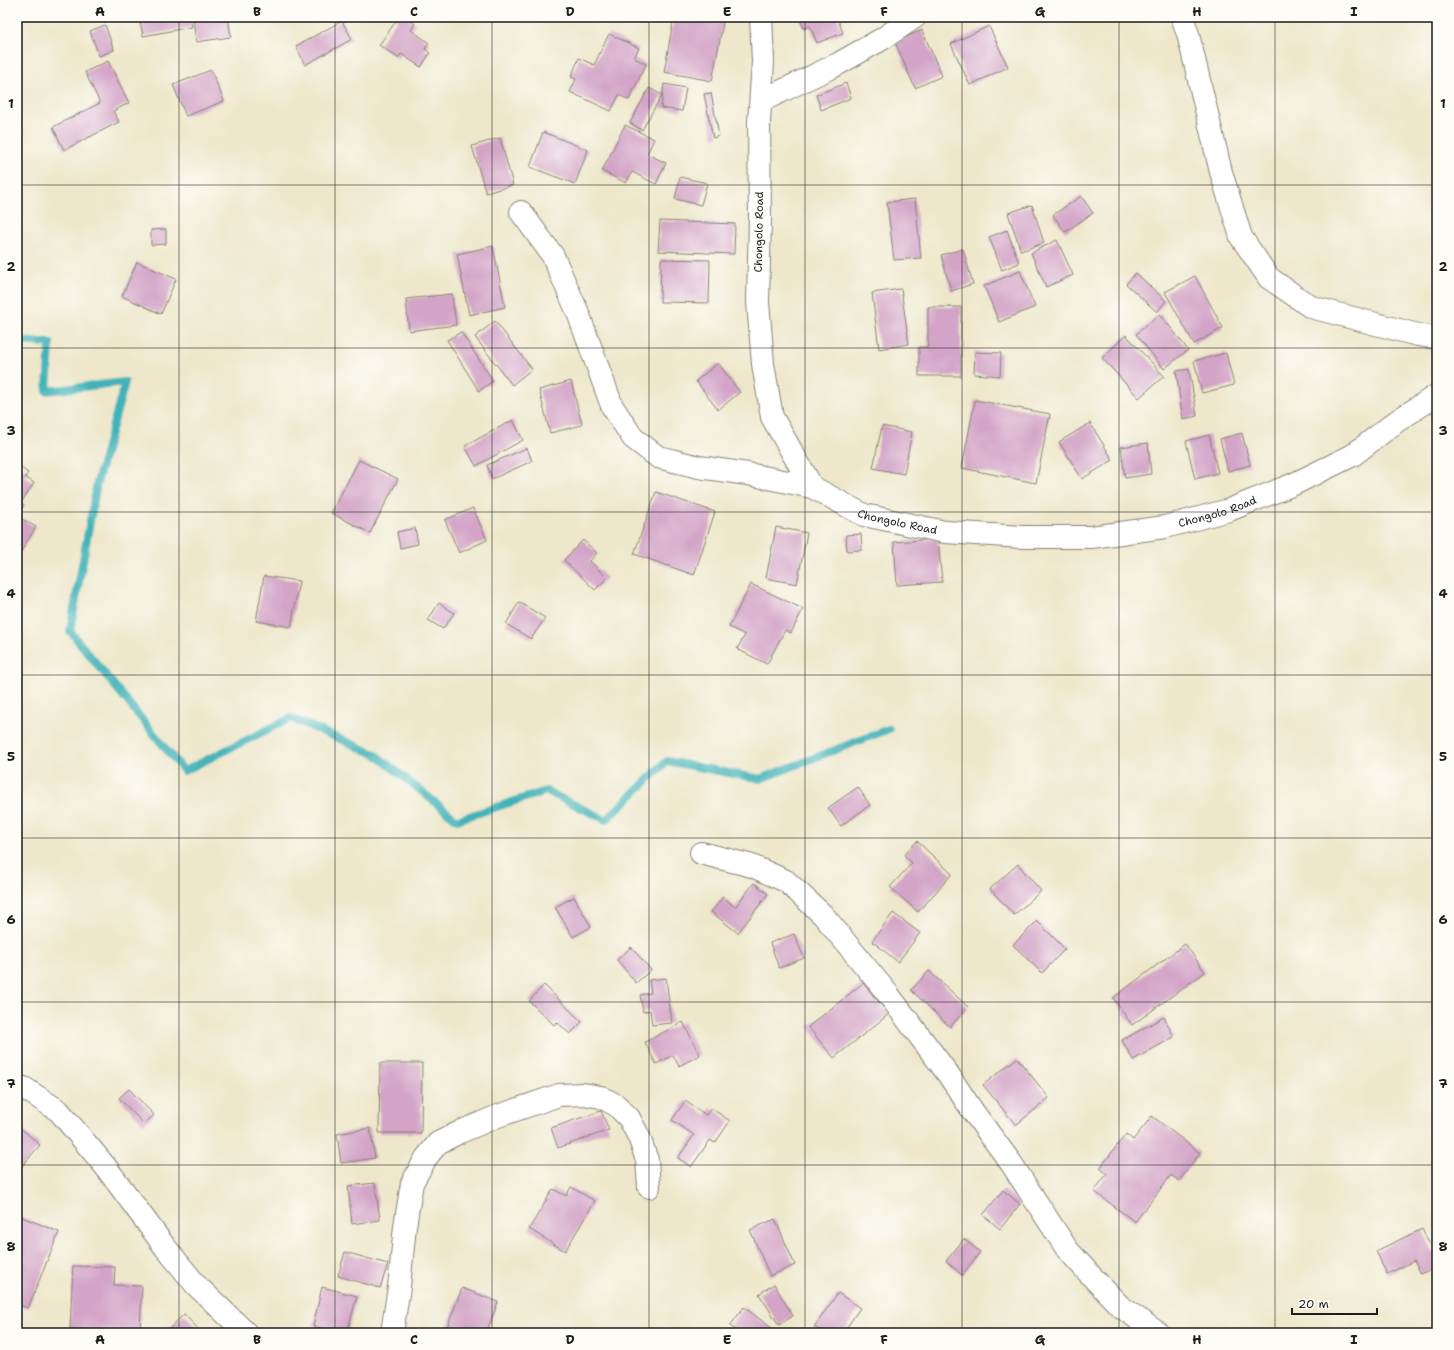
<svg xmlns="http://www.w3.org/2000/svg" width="1454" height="1350" viewBox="0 0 1454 1350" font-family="'Shantell Sans',sans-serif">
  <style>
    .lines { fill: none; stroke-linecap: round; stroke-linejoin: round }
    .stream { stroke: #41b2b8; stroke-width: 8 }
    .building { fill: #d3a4c7 }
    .street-casing { stroke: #858274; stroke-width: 24 }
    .street { stroke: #fff; stroke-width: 22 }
    .grid { fill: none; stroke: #1c1c1c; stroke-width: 1; stroke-opacity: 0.55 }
    .labels { text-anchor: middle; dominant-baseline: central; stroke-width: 3.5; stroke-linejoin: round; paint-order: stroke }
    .street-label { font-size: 11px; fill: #1c1c1c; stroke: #fdfcf7 }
    .neatline { fill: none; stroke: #1c1c1c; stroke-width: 1.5 }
    .grid-label { font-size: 13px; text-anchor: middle; font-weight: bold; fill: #1c1c1c }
  </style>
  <rect width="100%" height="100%" fill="#fdfcf7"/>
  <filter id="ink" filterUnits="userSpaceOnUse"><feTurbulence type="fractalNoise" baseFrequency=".025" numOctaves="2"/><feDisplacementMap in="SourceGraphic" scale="8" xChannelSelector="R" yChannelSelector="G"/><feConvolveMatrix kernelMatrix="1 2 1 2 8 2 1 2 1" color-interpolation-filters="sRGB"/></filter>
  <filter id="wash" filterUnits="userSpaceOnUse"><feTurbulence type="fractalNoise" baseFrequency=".012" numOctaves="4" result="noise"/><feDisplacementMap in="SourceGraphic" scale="16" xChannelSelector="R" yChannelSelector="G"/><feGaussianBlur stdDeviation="0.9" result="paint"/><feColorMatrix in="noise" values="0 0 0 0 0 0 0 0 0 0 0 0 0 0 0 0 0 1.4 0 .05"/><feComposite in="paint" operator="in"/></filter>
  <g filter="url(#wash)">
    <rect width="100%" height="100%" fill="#eee7cb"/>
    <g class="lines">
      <polyline class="stream" points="17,341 50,343 47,391 125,382 97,483 70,631 184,771 291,718 375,754 457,820 546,791 606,820 667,761 760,779 889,729"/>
    </g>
    <g id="blocks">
      <g class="building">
        <polygon points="139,17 190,17 192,27 143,36"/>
        <polygon points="202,17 228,17 231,37 196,42 193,18"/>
        <polygon points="399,17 406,17 415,24 411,30 429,43 425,49 430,53 421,67 401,54 398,58 379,45"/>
        <polygon points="674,17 717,17 724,18 712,81 664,72"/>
        <polygon points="799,17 837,17 843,33 817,43 810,26 804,29"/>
        <polygon points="342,21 352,39 305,65 296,46"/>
        <polygon points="105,25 114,50 99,56 90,31"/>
        <polygon points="989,26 1008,67 970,85 951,44"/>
        <polygon points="922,30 942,76 915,88 895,42"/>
        <polygon points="609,34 639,48 634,58 646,64 629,100 619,95 611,111 570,92 576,79 571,77 579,58 594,65"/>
        <polygon points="108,61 129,103 113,111 119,122 64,150 53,127 100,103 85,72"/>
        <polygon points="211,70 224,101 186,116 173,85"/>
        <polygon points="846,83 851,98 821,110 816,95"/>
        <polygon points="664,84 686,88 682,111 661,108"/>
        <polygon points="649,88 662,95 642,130 630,123"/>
        <polygon points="711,93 719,136 713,138 704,94"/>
        <polygon points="625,125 654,139 647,154 666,163 656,184 632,172 626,183 602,171"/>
        <polygon points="543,132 588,150 575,184 530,167"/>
        <polygon points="500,138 513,185 486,193 472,146"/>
        <polygon points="680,177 707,183 701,205 675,199"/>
        <polygon points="1081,196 1093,213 1065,232 1053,215"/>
        <polygon points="915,199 921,258 894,260 887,202"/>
        <polygon points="1032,205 1044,243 1021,251 1008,213"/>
        <polygon points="660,221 735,224 734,254 658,251"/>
        <polygon points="166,229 166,244 151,245 151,230"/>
        <polygon points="1007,230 1019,263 1002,270 989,237"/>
        <polygon points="1057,240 1073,275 1046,287 1031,253"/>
        <polygon points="1434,242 1437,242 1437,272 1436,272"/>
        <polygon points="493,246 505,307 469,315 457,254"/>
        <polygon points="963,249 973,284 951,291 941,255"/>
        <polygon points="661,259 710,260 709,303 660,302"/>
        <polygon points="137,262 176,279 161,314 122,296"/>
        <polygon points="1020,271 1035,307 999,322 984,286"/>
        <polygon points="1136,273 1166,301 1157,312 1126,284"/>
        <polygon points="1195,276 1223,328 1194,344 1165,292"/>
        <polygon points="901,289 909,344 879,349 872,293"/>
        <polygon points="452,294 456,325 409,331 406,299"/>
        <polygon points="928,307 961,307 961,376 919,376 919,347 928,347"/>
        <polygon points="1160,314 1188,350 1164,369 1136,334"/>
        <polygon points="495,321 532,369 512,385 475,337"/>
        <polygon points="461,332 493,381 479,391 447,340"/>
        <polygon points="1126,335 1164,376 1139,398 1102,358"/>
        <polygon points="975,352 1001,353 1000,376 974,374"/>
        <polygon points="1226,353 1234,385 1202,393 1194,361"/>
        <polygon points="718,363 740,392 718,410 696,381"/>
        <polygon points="1189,369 1197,416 1183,419 1176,371"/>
        <polygon points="571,381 582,425 550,433 539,390"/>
        <polygon points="975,400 1050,414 1036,483 962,468"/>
        <polygon points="513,420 523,440 476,466 465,446"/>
        <polygon points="1090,423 1113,460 1082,479 1059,442"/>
        <polygon points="882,426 912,432 904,474 873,468"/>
        <polygon points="1242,433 1250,465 1228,471 1220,439"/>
        <polygon points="1209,435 1218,473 1195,479 1186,441"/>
        <polygon points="1148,443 1151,474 1125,478 1121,447"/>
        <polygon points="527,448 532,461 492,479 487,465"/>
        <polygon points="359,460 398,479 370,533 331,513"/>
        <polygon points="17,465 28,473 25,477 34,483 21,503 24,505 17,516"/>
        <polygon points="656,492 715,512 694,575 634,554"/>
        <polygon points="473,508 487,540 459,553 445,520"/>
        <polygon points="20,518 36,527 17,558 17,523"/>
        <polygon points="776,527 807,533 797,584 766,578"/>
        <polygon points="415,528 418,544 400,548 397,532"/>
        <polygon points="861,534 862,550 847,551 846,535"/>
        <polygon points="938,539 942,582 897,585 894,542"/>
        <polygon points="583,540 597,553 590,561 607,578 595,590 564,560"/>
        <polygon points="264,576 299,581 291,627 256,621"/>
        <polygon points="751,584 803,609 791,633 785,630 767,664 737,649 745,635 729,627"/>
        <polygon points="519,602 545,618 531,639 506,624"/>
        <polygon points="439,603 454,613 443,629 428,620"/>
        <polygon points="858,787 870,805 841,826 828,808"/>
        <polygon points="917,841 952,874 918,912 890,887 912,863 904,855"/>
        <polygon points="1018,864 1041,891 1014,915 990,889"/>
        <polygon points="754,883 768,894 738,933 711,912 723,897 735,907"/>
        <polygon points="574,897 591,927 573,937 555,907"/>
        <polygon points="893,913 920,933 898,962 872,941"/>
        <polygon points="1037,921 1065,949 1042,973 1013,945"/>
        <polygon points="794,934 804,958 779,968 770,943"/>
        <polygon points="1185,944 1205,972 1132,1025 1113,998"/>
        <polygon points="631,947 651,970 636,983 617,960"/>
        <polygon points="929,971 968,1007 950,1027 911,990"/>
        <polygon points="666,978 672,1023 652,1025 650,1010 643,1012 640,995 651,993 649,980"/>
        <polygon points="863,983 889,1014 834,1058 808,1027"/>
        <polygon points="544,985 582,1022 570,1034 557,1022 554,1025 529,1001"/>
        <polygon points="1164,1017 1174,1037 1133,1060 1122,1040"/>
        <polygon points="683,1022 700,1055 679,1066 673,1055 656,1064 645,1042"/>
        <polygon points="1017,1058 1049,1098 1016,1125 983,1085"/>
        <polygon points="380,1063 422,1063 421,1133 379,1133"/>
        <polygon points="129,1089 154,1115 144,1124 119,1098"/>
        <polygon points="685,1101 706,1115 711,1108 730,1121 715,1143 710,1140 691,1167 678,1158 694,1135 672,1120"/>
        <polygon points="601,1111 609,1130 558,1148 551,1128"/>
        <polygon points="1152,1116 1200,1153 1179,1181 1171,1175 1135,1222 1094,1191 1107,1174 1100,1168 1126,1134 1133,1140"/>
        <polygon points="17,1125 40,1145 17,1172"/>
        <polygon points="370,1128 375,1158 341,1163 337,1134"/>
        <polygon points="375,1183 380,1220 352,1224 348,1186"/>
        <polygon points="571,1187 595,1201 565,1251 529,1229 553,1189 566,1196"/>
        <polygon points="1003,1190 1020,1204 1000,1229 983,1215"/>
        <polygon points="17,1215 59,1232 28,1308 17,1304"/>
        <polygon points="775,1219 795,1265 770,1276 750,1230"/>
        <polygon points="1422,1229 1437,1259 1437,1266 1421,1274 1414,1261 1387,1274 1376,1251"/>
        <polygon points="964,1239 980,1252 962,1275 946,1261"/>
        <polygon points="345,1252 388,1264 380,1288 338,1276"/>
        <polygon points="73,1266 115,1267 114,1285 142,1286 140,1331 70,1329"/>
        <polygon points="774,1284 793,1316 779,1325 759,1294"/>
        <polygon points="322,1287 357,1296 347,1333 341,1333 313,1326"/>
        <polygon points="462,1288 498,1302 486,1333 445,1333"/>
        <polygon points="838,1293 860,1308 843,1333 824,1333 814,1327"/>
        <polygon points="744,1307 778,1333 740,1333 730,1326"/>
        <polygon points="184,1314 202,1333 165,1333"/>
      </g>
    </g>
  </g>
  <g filter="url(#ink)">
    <use href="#blocks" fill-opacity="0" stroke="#858274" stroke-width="1"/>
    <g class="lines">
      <g class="street-casing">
        <g id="street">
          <path id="s1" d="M 761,17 L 763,62 L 759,122 L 760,218 L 758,302 L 763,364 L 772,417 L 812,487 L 864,515 L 945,532 L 1022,537 L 1091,537 L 1165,527 L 1229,510 L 1294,484 L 1353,455 L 1397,421 L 1437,395"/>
          <polyline points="1182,17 1188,34 1221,172 1241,237 1269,278 1311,307 1418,335 1437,338"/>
          <polyline points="761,101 838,64 882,39 915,17"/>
          <polyline points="521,212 553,256 578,313 612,406 633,438 658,457 699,467 748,474 812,487"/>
          <polyline points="701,853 752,866 786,881 823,915 888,994 948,1074 974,1113 1011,1163 1067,1249 1095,1280 1120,1306 1158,1333"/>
          <polyline points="17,1086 24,1088 59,1111 105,1166 165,1247 196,1285 246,1333"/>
          <polyline points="392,1333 399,1287 405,1226 412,1183 426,1158 438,1143 460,1132 498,1116 559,1095 583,1094 601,1097 616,1105 629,1118 639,1137 647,1160 649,1187"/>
        </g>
      </g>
      <use href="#street" class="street"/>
    </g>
  </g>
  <path class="grid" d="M 179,17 L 179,1333M 335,17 L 335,1333M 492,17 L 492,1333M 649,17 L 649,1333M 805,17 L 805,1333M 962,17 L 962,1333M 1119,17 L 1119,1333M 1275,17 L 1275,1333M 17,185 L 1437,185M 17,348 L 1437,348M 17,512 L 1437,512M 17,675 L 1437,675M 17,838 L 1437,838M 17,1002 L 1437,1002M 17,1165 L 1437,1165"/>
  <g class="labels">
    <g class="street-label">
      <text transform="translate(759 232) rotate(-89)">Chongolo Road</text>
      <text stroke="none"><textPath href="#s1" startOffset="899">Chongolo Road</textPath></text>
      <text stroke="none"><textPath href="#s1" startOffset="575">Chongolo Road</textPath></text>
    </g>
  </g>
  <rect width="1454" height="1350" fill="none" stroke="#fdfcf7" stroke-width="44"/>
  <path d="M1292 1308v6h85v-6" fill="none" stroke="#1c1c1c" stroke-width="2"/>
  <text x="1298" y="1308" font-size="12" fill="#1c1c1c" stroke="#fdfcf7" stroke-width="3" paint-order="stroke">20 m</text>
  <rect x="22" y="22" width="1410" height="1306" class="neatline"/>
  <g class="grid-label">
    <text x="100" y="16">A</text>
    <text x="257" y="16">B</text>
    <text x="414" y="16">C</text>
    <text x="570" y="16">D</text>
    <text x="727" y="16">E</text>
    <text x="884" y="16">F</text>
    <text x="1040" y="16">G</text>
    <text x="1197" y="16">H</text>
    <text x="1354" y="16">I</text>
    <text x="11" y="108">1</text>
    <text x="1443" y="108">1</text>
    <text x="11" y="271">2</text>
    <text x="1443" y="271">2</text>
    <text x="11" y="435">3</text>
    <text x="1443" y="435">3</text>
    <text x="11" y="598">4</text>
    <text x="1443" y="598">4</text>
    <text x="11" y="761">5</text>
    <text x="1443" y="761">5</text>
    <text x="11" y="924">6</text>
    <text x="1443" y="924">6</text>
    <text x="11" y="1088">7</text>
    <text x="1443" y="1088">7</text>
    <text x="11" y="1251">8</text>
    <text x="1443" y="1251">8</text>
    <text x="100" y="1344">A</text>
    <text x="257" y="1344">B</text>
    <text x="414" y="1344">C</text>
    <text x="570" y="1344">D</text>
    <text x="727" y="1344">E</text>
    <text x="884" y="1344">F</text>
    <text x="1040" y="1344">G</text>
    <text x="1197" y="1344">H</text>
    <text x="1354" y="1344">I</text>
  </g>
</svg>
